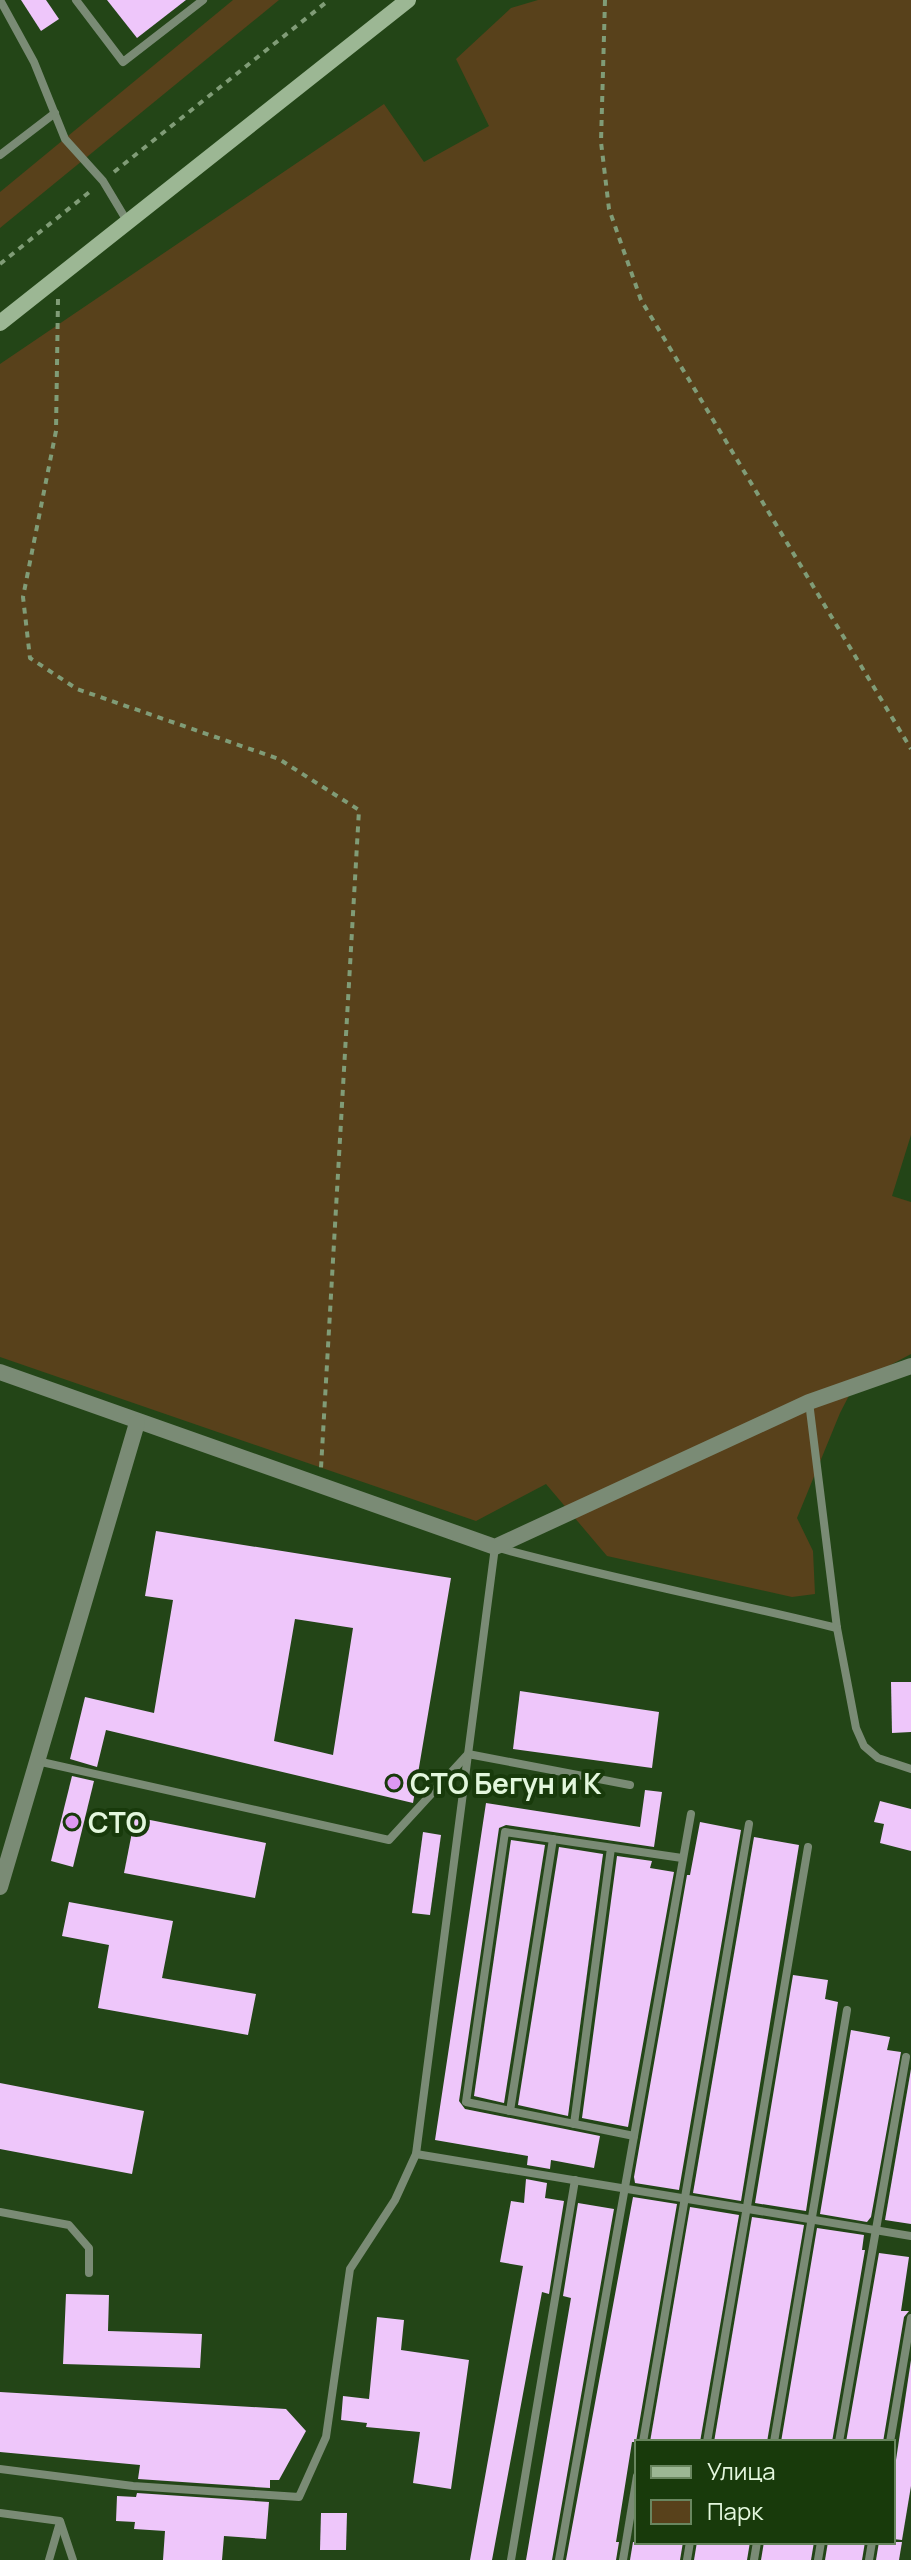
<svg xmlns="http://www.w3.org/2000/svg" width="911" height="2560" viewBox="0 0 911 2560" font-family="Manrope,sans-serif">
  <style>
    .green { fill: #58411b }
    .building { fill: #eec6fa; fill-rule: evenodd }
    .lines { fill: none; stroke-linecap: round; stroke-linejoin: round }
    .path { stroke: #809c77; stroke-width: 4; stroke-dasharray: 6 6; stroke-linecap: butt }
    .service { stroke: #7a8b75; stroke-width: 8 }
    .minor { stroke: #7a8b75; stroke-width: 16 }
    .secondary { stroke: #9cb794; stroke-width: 16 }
    .poi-dot { fill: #de98f2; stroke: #183a0b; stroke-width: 3 }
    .labels { text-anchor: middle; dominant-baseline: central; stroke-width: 8; stroke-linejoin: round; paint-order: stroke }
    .poi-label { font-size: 28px; font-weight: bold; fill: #e3f7dd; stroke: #183a0b; text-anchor: start }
  </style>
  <rect width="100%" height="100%" fill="#234517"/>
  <g class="green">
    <polygon points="233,0 279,0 0,228 0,192"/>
    <polygon points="538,0 911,0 911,1135 892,1196 911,1202 911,1354 855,1384 840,1413 797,1518 813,1551 815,1594 792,1597 607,1556 546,1484 476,1521 0,1357 0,364 384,104 424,162 489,126 456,59 511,8"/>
  </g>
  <g class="building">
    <polygon points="21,0 46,0 59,19 41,31"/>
    <polygon points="107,0 186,0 137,38"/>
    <path d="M 156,1531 L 451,1578 L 413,1803 L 106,1730 L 97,1767 L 70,1759 L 85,1697 L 154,1713 L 173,1600 L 145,1596 ZM 295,1619 L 353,1628 L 333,1755 L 274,1741 Z"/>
    <polygon points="891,1682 911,1682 911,1732 892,1733"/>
    <polygon points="520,1691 659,1712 652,1768 513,1749"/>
    <polygon points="72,1776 94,1781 73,1867 51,1861"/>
    <polygon points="645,1790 662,1792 654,1847 506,1825 499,1828 459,2101 465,2109 600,2136 594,2168 551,2160 550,2169 527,2165 528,2156 435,2140 486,1803 640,1827"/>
    <polygon points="880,1801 911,1809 911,1851 880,1843 884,1824 874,1822"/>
    <polygon points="135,1817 266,1843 255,1898 124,1873"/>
    <polygon points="700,1822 741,1830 679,2190 635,2183 634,2177 687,1875 690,1875"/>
    <polygon points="423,1832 441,1835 430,1915 412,1913"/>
    <polygon points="754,1837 799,1845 741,2201 693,2193"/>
    <polygon points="511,1840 545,1845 504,2103 474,2096"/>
    <polygon points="559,1847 603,1854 568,2116 518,2105"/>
    <polygon points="617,1856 652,1861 650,1868 674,1872 628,2127 582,2118"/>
    <polygon points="69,1902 173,1921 162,1978 256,1994 248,2035 98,2008 109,1945 62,1936"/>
    <polygon points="793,1975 828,1980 825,1999 838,2002 806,2211 755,2203"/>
    <polygon points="851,2030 890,2037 887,2050 901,2052 871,2217 867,2222 820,2214"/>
    <polygon points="911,2069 911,2224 885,2220"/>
    <polygon points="0,2083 144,2111 132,2174 0,2149"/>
    <polygon points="526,2179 547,2183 545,2198 564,2201 549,2294 542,2292 492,2560 470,2560 523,2266 500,2262 511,2201 524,2203"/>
    <polygon points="633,2197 677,2204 636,2442 632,2442 616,2542 619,2542 616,2560 566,2560"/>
    <polygon points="578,2203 614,2209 552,2560 526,2560 571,2298 563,2296"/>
    <polygon points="690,2207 739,2215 700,2442 650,2442"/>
    <polygon points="752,2217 804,2225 767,2442 714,2442"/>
    <polygon points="817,2228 864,2235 862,2250 865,2250 832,2442 781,2442"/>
    <polygon points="879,2253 909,2257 901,2311 909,2311 904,2317 883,2442 846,2442"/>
    <polygon points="66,2294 109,2295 108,2331 202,2334 200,2368 63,2364"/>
    <polygon points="377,2317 404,2320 401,2350 469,2360 451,2489 413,2483 420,2432 366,2427 367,2423 341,2420 343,2396 369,2399"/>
    <polygon points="911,2360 911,2486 902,2540 893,2539 893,2480"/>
    <polygon points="0,2392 286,2409 306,2431 279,2480 270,2480 270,2488 138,2479 140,2465 0,2452"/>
    <polygon points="137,2493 269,2502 266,2539 224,2536 222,2560 163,2560 165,2531 134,2529 135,2522 116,2521 117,2496 136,2497"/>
    <polygon points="321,2513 347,2513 346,2550 320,2550"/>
    <polygon points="633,2542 683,2542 680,2560 630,2560"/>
    <polygon points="697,2542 750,2542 747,2560 694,2560"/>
    <polygon points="764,2542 814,2542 811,2560 761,2560"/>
    <polygon points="828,2542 865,2542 862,2560 825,2560"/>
    <polygon points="879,2542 902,2542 899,2560 876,2560"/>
  </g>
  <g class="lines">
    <g class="path">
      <polyline points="605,0 601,142 609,209 641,300 911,749"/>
      <polyline points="114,172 329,0"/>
      <polyline points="0,264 92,190"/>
      <polyline points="58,299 56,431 23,597 30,658 77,689 279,759 359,810 321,1468"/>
    </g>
    <g class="service">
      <polyline points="0,0 34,62 65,139 103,181 127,221"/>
      <polyline points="76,0 123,62 203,0"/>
      <polyline points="0,155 55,113"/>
      <polyline points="809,1402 837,1628 856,1728 864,1746 878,1758 911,1769"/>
      <polyline points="37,1761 389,1840 468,1754 630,1785"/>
      <polyline points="510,2111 553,1839"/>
      <polyline points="574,2124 611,1848"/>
      <polyline points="634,2136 466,2102 505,1832 682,1858"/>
      <polyline points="416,2154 911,2236"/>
      <polyline points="0,2212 69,2225 89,2248 89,2273"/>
      <polyline points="643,2442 749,1824"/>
      <polyline points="707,2442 808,1847"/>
      <polyline points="774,2442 847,2010"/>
      <polyline points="839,2442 906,2057"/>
      <polyline points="890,2442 911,2318"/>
      <path d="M 0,2469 L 133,2486 L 299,2497 L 326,2437 L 350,2269 L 395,2200 L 416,2154 L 495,1547 C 608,1578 723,1600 837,1628"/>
      <polyline points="0,2513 60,2521 73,2560"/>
      <polyline points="49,2560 60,2522"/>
      <polyline points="511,2560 575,2180"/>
      <polyline points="559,2560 691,1814"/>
      <polyline points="623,2560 637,2476"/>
      <polyline points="687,2560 690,2542"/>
      <polyline points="754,2560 757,2542"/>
      <polyline points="818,2560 821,2542"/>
      <polyline points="869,2560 872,2542"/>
    </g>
    <g class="minor">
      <polyline points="0,1372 495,1547 809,1402 911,1366"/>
      <polyline points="0,1887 137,1423"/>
    </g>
    <polyline class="secondary" points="0,323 408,0"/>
  </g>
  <g class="poi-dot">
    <circle cx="394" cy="1783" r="8"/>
    <circle cx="72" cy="1822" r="8"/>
  </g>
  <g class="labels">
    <g class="poi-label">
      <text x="410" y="1783">СТО Бегун и К</text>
      <text x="88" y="1822">СТО</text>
    </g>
  </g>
  <rect x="635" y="2440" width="260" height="104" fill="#183a0b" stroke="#69865f" stroke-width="2"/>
  <rect x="651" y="2466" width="40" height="12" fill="#9cb794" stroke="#69865f" stroke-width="2"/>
  <text x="707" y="2480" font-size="24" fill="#e3f7dd">Улица</text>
  <rect x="651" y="2500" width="40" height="24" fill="#58411b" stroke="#69865f" stroke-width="2"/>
  <text x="707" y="2520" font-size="24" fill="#e3f7dd">Парк</text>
</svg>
